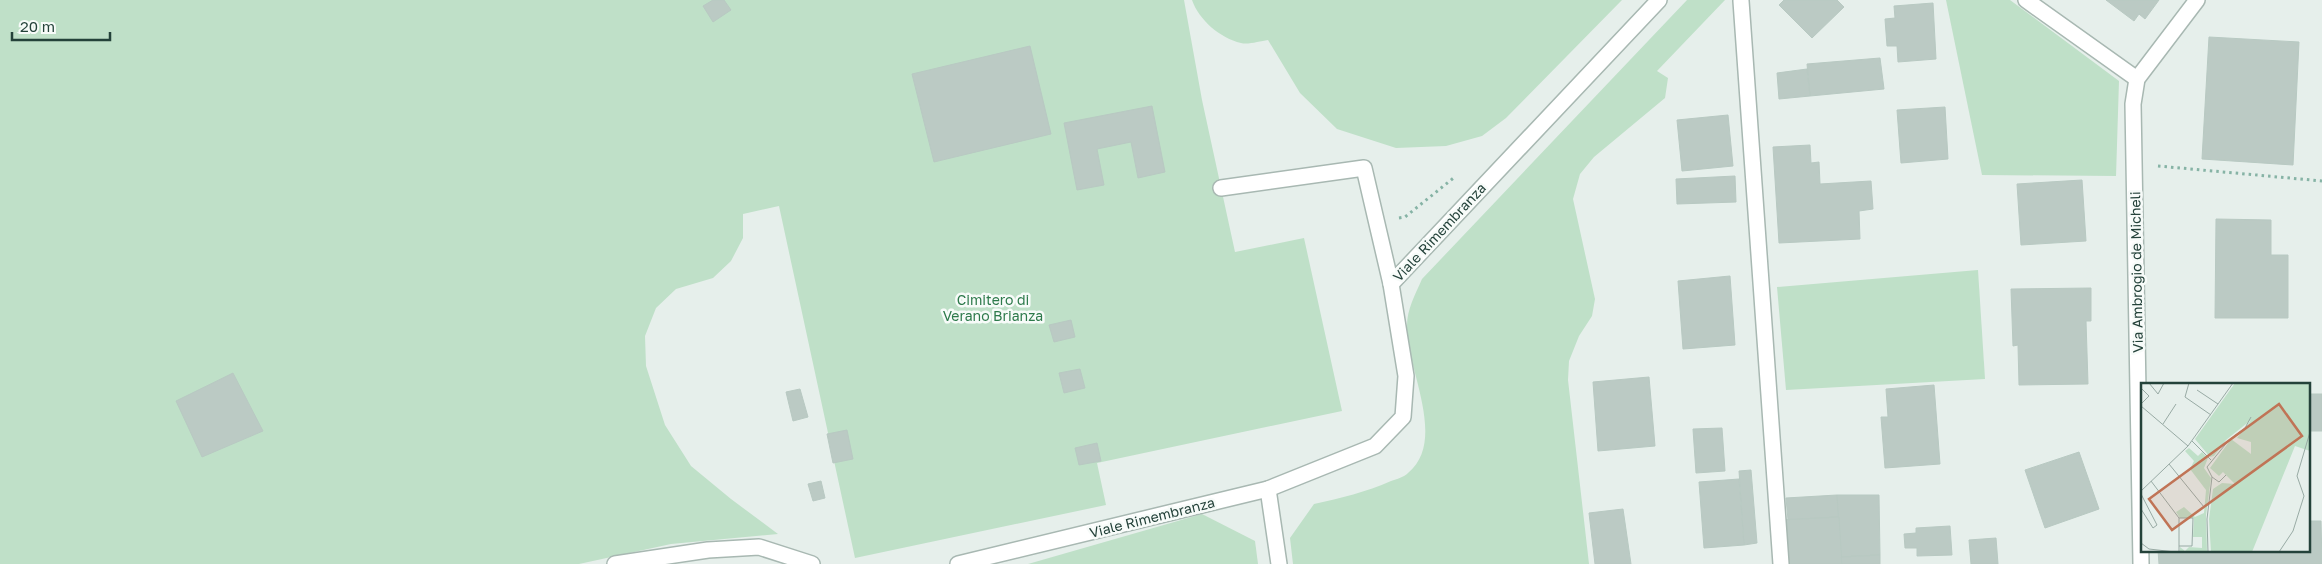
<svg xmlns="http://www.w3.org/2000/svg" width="2322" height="564" viewBox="0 0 2322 564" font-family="'Golos Text',sans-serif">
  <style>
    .green { fill: #bfe0c8 }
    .building { fill: #bbcac4; stroke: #b8c9c2 }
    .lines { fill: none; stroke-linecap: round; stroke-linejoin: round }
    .minor-casing { stroke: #a8b8b2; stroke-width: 18 }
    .path { stroke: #86b3a5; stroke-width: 3; stroke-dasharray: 2.5 4; stroke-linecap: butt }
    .minor { stroke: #fff; stroke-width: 15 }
    .labels { text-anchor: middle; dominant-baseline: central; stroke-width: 5; stroke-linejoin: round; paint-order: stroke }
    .street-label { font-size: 14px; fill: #24423a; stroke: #f7fbf9 }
    .park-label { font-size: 14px; fill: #2d7a4b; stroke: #f7fbf9 }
    .inset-road { fill: none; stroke: #98aaa4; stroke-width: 1 }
    .view { fill: #c07456; fill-opacity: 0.15; stroke: #c07456; stroke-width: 2.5 }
    .inset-edge { fill: none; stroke: #24423a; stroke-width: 2.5 }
  </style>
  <rect width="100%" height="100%" fill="#e6efeb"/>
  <g class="green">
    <polygon points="0,0 1184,0 1202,100 1235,252 1304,238 1342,411 1097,463 1106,505 855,558 779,206 743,214 743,238 731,261 713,278 676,289 656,308 645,336 646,366 665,425 691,466 731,499 778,534 671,544 579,564 0,564"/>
    <path d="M 1192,0 L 1622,0 L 1506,118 L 1482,136 L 1446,146 L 1396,148 L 1337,129 L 1300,93 L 1268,40 C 1260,41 1248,45 1241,43 C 1220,38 1199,20 1192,0 Z"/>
    <path d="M 1687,0 L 1725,0 L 1657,71 L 1668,78 L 1665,98 L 1594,157 L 1580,174 L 1573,199 L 1595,299 L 1592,316 L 1579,336 L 1569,361 L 1568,380 L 1589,564 L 1293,564 L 1290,538 L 1314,504 C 1341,498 1366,492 1391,481 C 1397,479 1404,477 1408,473 C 1448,440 1406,368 1407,326 C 1407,309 1415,295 1422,279 Z"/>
    <polygon points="1946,0 2010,0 2119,81 2116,176 1982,175"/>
    <polygon points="1978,270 1985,379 1786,390 1777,287"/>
    <polygon points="1202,514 1255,541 1258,564 1028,564"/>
  </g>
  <g class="building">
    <polygon points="713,0 724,0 731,10 713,22 703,6"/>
    <polygon points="1784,0 1837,0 1844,7 1812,38 1779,5"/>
    <polygon points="2106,0 2159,0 2145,19 2139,14 2134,21"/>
    <polygon points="1933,3 1936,59 1898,62 1897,46 1887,46 1885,19 1895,18 1894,6"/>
    <polygon points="2209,37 2299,42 2293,165 2202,159"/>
    <polygon points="1030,46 1051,134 934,162 912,74"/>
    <polygon points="1880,58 1884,89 1810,96 1807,64"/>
    <polygon points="1807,69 1810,96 1779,99 1777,73"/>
    <polygon points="1152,106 1165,172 1138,178 1131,142 1097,149 1104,185 1077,190 1064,123"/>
    <polygon points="1945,107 1948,159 1901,163 1897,110"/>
    <polygon points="1728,115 1733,166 1682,171 1677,120"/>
    <polygon points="1810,145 1811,163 1819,162 1820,184 1871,181 1873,209 1859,211 1860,239 1779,243 1773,147"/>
    <polygon points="1735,176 1736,202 1677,204 1676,179"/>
    <polygon points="2082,180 2086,241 2021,245 2017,184"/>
    <polygon points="2216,219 2271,220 2271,255 2288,255 2288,318 2215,318"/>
    <polygon points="1730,276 1735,345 1683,349 1678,281"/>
    <polygon points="2091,288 2091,321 2086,321 2088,384 2019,385 2018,345 2013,346 2011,289"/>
    <polygon points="1071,320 1075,337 1054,342 1049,325"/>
    <polygon points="1080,369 1085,388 1064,393 1059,373"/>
    <polygon points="233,373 263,431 202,457 176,401"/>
    <polygon points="1649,377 1655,446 1598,451 1593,382"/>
    <rect x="2197" y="383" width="47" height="1"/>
    <polygon points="1934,385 1940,464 1885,468 1881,417 1888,417 1886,389"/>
    <polygon points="800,389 808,417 793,421 786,392"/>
    <rect x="2308" y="394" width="14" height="37"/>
    <polygon points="1722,428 1725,471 1696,473 1693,429"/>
    <polygon points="847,430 853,459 833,463 827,434"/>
    <polygon points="1097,443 1101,461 1079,465 1075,448"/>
    <polygon points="2079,452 2099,509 2045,528 2025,470"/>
    <polygon points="1751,470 1757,543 1744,545 1739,471"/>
    <polygon points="1739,479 1744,545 1704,548 1699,482"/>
    <polygon points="821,481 825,498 813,501 808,484"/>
    <polygon points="1837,495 1839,517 1788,520 1786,498"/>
    <polygon points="1837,495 1879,495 1880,555 1841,557"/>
    <polygon points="1623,509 1631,564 1595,564 1589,513"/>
    <polygon points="1839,517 1842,564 1783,564 1780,520"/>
    <polygon points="2308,521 2321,521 2322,564 2159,564 2158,550 2308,550"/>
    <polygon points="1950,526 1952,555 1917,556 1917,548 1905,548 1904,534 1916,533 1916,528"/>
    <polygon points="1996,538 1998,564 1971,564 1969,540"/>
    <polygon points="1880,555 1880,564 1842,564 1841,557"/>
  </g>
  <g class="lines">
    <g class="minor-casing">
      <g id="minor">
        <polyline points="2026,0 2137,79"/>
        <polyline points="1741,1 1781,564"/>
        <polyline points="1221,188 1364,168 1391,284"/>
        <polyline points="1268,489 1279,564"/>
        <polyline points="615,564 708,550 759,547 812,564"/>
        <polyline points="958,564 1268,489 1375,446 1403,417 1406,376 1391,284 1659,0"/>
        <polyline points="2141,564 2133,104 2137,79 2197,0"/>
      </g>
    </g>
    <g class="path">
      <polyline points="2158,166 2322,181"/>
      <polyline points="1399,218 1405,217 1456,176"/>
    </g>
    <use href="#minor" class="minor"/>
  </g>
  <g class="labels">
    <g class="street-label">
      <text transform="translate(1439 232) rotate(-47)">Viale Rimembranza</text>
      <text transform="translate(2136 272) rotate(-91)">Via Ambrogio de Micheli</text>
      <text transform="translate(1152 517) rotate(-14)">Viale Rimembranza</text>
    </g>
    <g class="park-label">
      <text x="993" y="299">Cimitero di<tspan x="993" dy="16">Verano Brianza</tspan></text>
    </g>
  </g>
  <g transform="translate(2141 383)">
    <rect width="169" height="169" fill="#e6efeb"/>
    <path d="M 94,0 L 169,0 L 169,68 L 154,63 L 111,169 L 70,169 L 68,136 L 72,106 L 81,100 L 94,101 L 82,89 L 78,93 L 69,85 L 90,56 L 110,71 L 110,59 L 96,55 L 110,37 L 85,57 L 73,73 L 69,74 L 54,56 ZM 48,65 L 57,73 L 61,69 L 67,75 L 63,85 L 70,95 L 65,132 L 66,169 L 39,168 L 39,164 L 44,168 L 48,164 L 61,165 L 61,154 L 52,154 L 53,135 L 39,135 L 35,129 L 43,124 L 54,134 L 63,130 L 65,107 L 49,86 L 53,78 L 44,68 Z" fill="#bfe0c8"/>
    <path class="inset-road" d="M 8,0 L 17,11 L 23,0M 48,0 L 44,14 L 70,32M 0,5 L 8,13 L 0,21M 56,7 L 77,21M 0,23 L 47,63M 22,41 L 35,21M 51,58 L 70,77M 28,81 L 63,124M 71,94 L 78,99 L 85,92M 10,98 L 38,135 L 38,169M 0,108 L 47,63 L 92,0M 0,111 L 16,142 L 12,145 L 0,126M 0,160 L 8,166 L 34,169M 38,163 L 51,163 L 52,135 L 38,135M 67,169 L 66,136 L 71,94 L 66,84 L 88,57 L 104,45 L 110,34M 138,169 L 152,148 L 163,113 L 156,93 L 169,49"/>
    <path class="view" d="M 138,21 L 161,53 L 31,147 L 8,116 Z"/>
    <rect width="169" height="169" class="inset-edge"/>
  </g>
  <path d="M12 32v8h98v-8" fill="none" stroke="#24423a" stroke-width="2.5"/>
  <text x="20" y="32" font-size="15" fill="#24423a" stroke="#f7fbf9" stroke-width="4" paint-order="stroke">20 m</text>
</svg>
